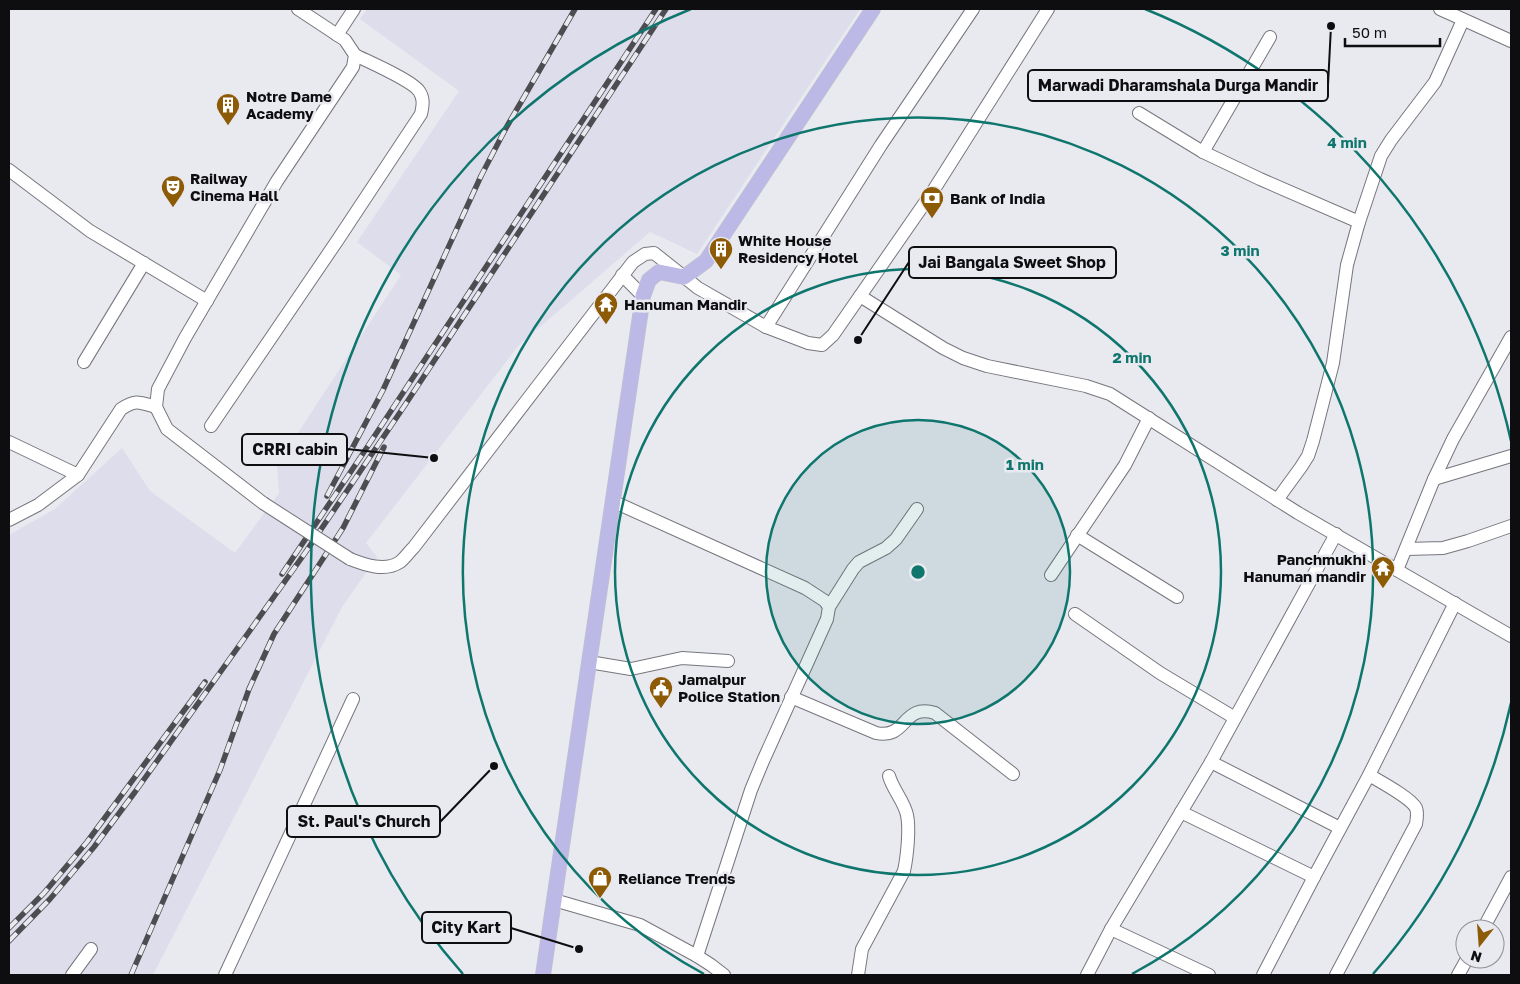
<svg xmlns="http://www.w3.org/2000/svg" width="1520" height="984" viewBox="0 0 1520 984" font-family="'Golos Text',sans-serif">
  <style>
    .built { fill: #ddddec }
    .lines { fill: none; stroke-linecap: round; stroke-linejoin: round }
    .minor-casing { stroke: #77767d; stroke-width: 14 }
    .major-casing { stroke: #c5c5c6; stroke-width: 16 }
    .minor { stroke: #fff; stroke-width: 12 }
    .major { stroke: #bcb9e7; stroke-width: 15 }
    .rail-casing { stroke: #4d4d51; stroke-width: 5.5 }
    .rail { stroke: #e9e9f0; stroke-width: 4; stroke-dasharray: 11; stroke-linecap: butt }
    .minor-bridge-casing { stroke: #77767d; stroke-width: 14; stroke-linecap: butt }
    .minor-bridge { stroke: #fff; stroke-width: 12 }
    .ring { fill: none; stroke: #0f766e; stroke-width: 2.5 }
    .labels { text-anchor: middle; dominant-baseline: central; stroke-width: 5; stroke-linejoin: round; paint-order: stroke }
    .poi-label { font-size: 15px; font-weight: bold; fill: #0e0e11; stroke: #e9e9f0; text-anchor: start }
    .centre { fill: #0f766e; stroke: #e9e9f0; stroke-width: 2.5 }
    .ring-label { font-size: 15px; text-anchor: middle; font-weight: bold; fill: #0f766e; stroke: #e9e9f0; stroke-width: 5; stroke-linejoin: round; paint-order: stroke }
    .leader { fill: none; stroke: #0e0e11; stroke-width: 2 }
    .callout-dot { fill: #0e0e11; stroke: #e9e9f0; stroke-width: 2 }
    .callout { fill: #e9e9f0; stroke: #0e0e11; stroke-width: 2 }
    .callout-label { font-size: 16px; text-anchor: middle; font-weight: bold; fill: #0e0e11 }
  </style>
  <rect width="100%" height="100%" fill="#e9e9f0"/>
  <polygon class="built" points="367,9 860,9 697,254 650,232 519,345 366,543 377,557 342,607 153,975 9,975 9,535 55,509 122,448 150,491 235,553 279,493 277,465 401,275 357,242 459,91 360,19"/>
  <g class="lines">
    <g class="minor-casing">
      <g id="minor">
        <polyline points="1440,9 1511,41"/>
        <polyline points="337,35 354,9"/>
        <polyline points="1139,113 1203,152 1260,179 1359,222"/>
        <polyline points="1203,152 1270,37"/>
        <polyline points="9,170 90,231 207,301"/>
        <polyline points="622,275 643,296"/>
        <polyline points="860,296 943,348 963,358 987,366 1086,386 1110,394 1298,513 1511,636"/>
        <polyline points="766,327 881,145 973,9"/>
        <polyline points="84,362 144,263"/>
        <path d="M 211,426 L 337,241 L 421,114 C 423,105 424,98 419,91 C 411,80 369,62 355,55"/>
        <polyline points="9,442 78,475"/>
        <polyline points="1434,479 1511,456"/>
        <polyline points="1277,500 1301,467 1308,456 1313,441 1333,363 1347,265 1359,222 1381,156 1391,140 1435,82 1463,20"/>
        <polyline points="612,501 805,588 825,601 829,607 827,619 763,761 751,790 697,956"/>
        <polyline points="263,503 167,429 156,407 158,389 185,338 277,181 353,67 355,55 345,40 298,9"/>
        <path d="M 9,520 L 38,505 L 78,475 L 121,409 C 136,399 139,402 156,407"/>
        <polyline points="1077,535 1177,597"/>
        <polyline points="1406,549 1443,548 1468,541 1511,526"/>
        <path d="M 350,559 C 365,565 385,572 400,562 C 405,558 409,552 414,547 L 633,262 L 645,254 L 654,253 L 698,288 L 766,327 L 808,343 L 822,345 L 833,335 L 933,191 L 1048,9"/>
        <polyline points="1397,570 1434,479 1453,439 1511,337"/>
        <polyline points="1051,575 1125,465 1149,418"/>
        <polyline points="829,607 853,569 859,562 886,548 896,539 917,509"/>
        <polyline points="1075,614 1160,673 1235,718"/>
        <polyline points="589,662 631,669 682,658 728,661"/>
        <path d="M 791,697 L 876,733 C 907,740 902,703 935,713 L 1013,774"/>
        <polyline points="1211,762 1340,828"/>
        <polyline points="1181,812 1314,877"/>
        <polyline points="554,900 640,925 697,956 711,965 724,975"/>
        <polyline points="1111,929 1209,975"/>
        <polyline points="1483,929 1511,877"/>
        <polyline points="72,975 91,949"/>
        <polyline points="225,975 353,699"/>
        <path d="M 858,975 L 862,949 L 904,871 C 907,857 910,829 907,815 C 904,801 893,790 889,776"/>
        <polyline points="1087,975 1111,929 1211,762 1336,534"/>
        <polyline points="1263,975 1314,877 1369,775 1455,603"/>
        <path d="M 1336,975 L 1416,824 C 1417,818 1418,813 1416,808 C 1411,798 1379,781 1369,775"/>
        <polyline points="1458,975 1467,959"/>
      </g>
    </g>
    <g class="major-casing">
      <polyline id="major" points="543,975 643,296 649,280 659,272 684,277 706,261 873,9"/>
    </g>
    <use href="#minor" class="minor"/>
    <use href="#major" class="major"/>
    <g class="rail-casing">
      <g id="rail">
        <polyline points="327,496 383,390 481,176 506,128 575,9"/>
        <polyline points="282,574 360,458 656,9"/>
        <polyline points="9,928 44,893 87,842 205,682"/>
        <polyline points="9,941 50,899 94,847 135,792 305,553 405,405 666,9"/>
        <polyline points="131,975 220,770 249,689 274,634 343,528 384,447"/>
      </g>
    </g>
    <use href="#rail" class="rail"/>
    <g class="minor-bridge-casing">
      <polyline id="minor-bridge" points="263,503 350,559"/>
    </g>
    <use href="#minor-bridge" class="minor-bridge"/>
  </g>
  <circle cx="918" cy="572" r="152" fill="#0f766e" fill-opacity=".12"/>
  <g class="ring">
    <circle cx="918" cy="572" r="152"/>
    <circle cx="918" cy="572" r="303"/>
    <path d="M704 974A455 455 0 1 1 1132 974"/>
    <path d="M1511 703A607 607 0 0 1 1373 974M463 974A607 607 0 0 1 691 9M1145 9A607 607 0 0 1 1511 441"/>
  </g>
  <defs>
    <g id="building-pin" transform="scale(1.25)"><path d="M0 17L-7.5 6A9.5 9.5 0 1 1 7.5 6Z" fill="#8d5a06" stroke="#e9e9f0"/><path d="M-4-6H4V6H1V3H-1V6H-4ZM-2.5-4.3h1.7v1.8h-1.7ZM.8-4.3h1.7v1.8H.8ZM-2.5-1h1.7V.8h-1.7ZM.8-1h1.7V.8H.8Z" fill="#fff"/></g>
    <g id="theatre-pin" transform="scale(1.25)"><path d="M0 17L-7.5 6A9.5 9.5 0 1 1 7.5 6Z" fill="#8d5a06" stroke="#e9e9f0"/><path d="M-5-5.5Q0-4 5-5.5V0Q5 5 0 6Q-5 5-5 0ZM-3.3-2.5H-1v1.5H-3.3ZM1-2.5H3.3v1.5H1ZM-2.8 1Q0 5.5 2.8 1Z" fill="#fff"/></g>
    <g id="bank-pin" transform="scale(1.25)"><path d="M0 17L-7.5 6A9.5 9.5 0 1 1 7.5 6Z" fill="#8d5a06" stroke="#e9e9f0"/><path d="M-6-4H6V4H-6ZM0-2.3a2.3 2.3 0 1 0 0 4.6a2.3 2.3 0 1 0 0-4.6Z" fill="#fff"/></g>
    <g id="temple-pin" transform="scale(1.25)"><path d="M0 17L-7.5 6A9.5 9.5 0 1 1 7.5 6Z" fill="#8d5a06" stroke="#e9e9f0"/><path d="M0-6L5-2H3V0L6.5 2.5H4V6H1.5V3h-3V6H-4V2.5H-6.5L-3 0V-2H-5Z" fill="#fff"/></g>
    <g id="civic-pin" transform="scale(1.25)"><path d="M0 17L-7.5 6A9.5 9.5 0 1 1 7.5 6Z" fill="#8d5a06" stroke="#e9e9f0"/><path d="M-.6-6.5H3V-4.5H.6V-3L4-1V1h2V6H-6V1h2V-1L-.6-3ZM-1.2 2.5V6h2.4V2.5Z" fill="#fff"/></g>
    <g id="shop-pin" transform="scale(1.25)"><path d="M0 17L-7.5 6A9.5 9.5 0 1 1 7.5 6Z" fill="#8d5a06" stroke="#e9e9f0"/><path d="M-5-2.5h2.3a2.7 3.5 0 0 1 5.4 0H5L5.5 6h-11ZM-1.5-2.5h3a1.5 2.3 0 0 0-3 0Z" fill="#fff"/></g>
  </defs>
  <g fill-rule="evenodd">
    <use href="#building-pin" x="228" y="105"/>
    <use href="#theatre-pin" x="173" y="187"/>
    <use href="#bank-pin" x="932" y="198"/>
    <use href="#building-pin" x="721" y="249"/>
    <use href="#temple-pin" x="606" y="304"/>
    <use href="#temple-pin" x="1383" y="568"/>
    <use href="#civic-pin" x="661" y="688"/>
    <use href="#shop-pin" x="600" y="878"/>
  </g>
  <g class="labels">
    <g class="poi-label">
      <text x="246" y="96">Notre Dame<tspan x="246" dy="17">Academy</tspan></text>
      <text x="190" y="178">Railway<tspan x="190" dy="17">Cinema Hall</tspan></text>
      <text x="950" y="198">Bank of India</text>
      <text x="738" y="240">White House<tspan x="738" dy="17">Residency Hotel</tspan></text>
      <text x="624" y="304">Hanuman Mandir</text>
      <text x="1366" y="559" text-anchor="end">Panchmukhi<tspan x="1366" dy="17">Hanuman mandir</tspan></text>
      <text x="678" y="679">Jamalpur<tspan x="678" dy="17">Police Station</tspan></text>
      <text x="618" y="878">Reliance Trends</text>
    </g>
  </g>
  <circle cx="918" cy="572" r="8" class="centre"/>
  <g class="ring-label">
    <text x="1347" y="148">4 min</text>
    <text x="1240" y="256">3 min</text>
    <text x="1132" y="363">2 min</text>
    <text x="1025" y="470">1 min</text>
  </g>
  <path class="leader" d="M1331 26L1328 85M858 340L909 262M434 458L347 449M494 766L440 822M579 949L511 928"/>
  <g class="callout-dot">
    <circle cx="1331" cy="26" r="5"/>
    <circle cx="858" cy="340" r="5"/>
    <circle cx="434" cy="458" r="5"/>
    <circle cx="494" cy="766" r="5"/>
    <circle cx="579" cy="949" r="5"/>
  </g>
  <g class="callout">
    <rect x="1028" y="70" width="300" height="31" rx="5"/>
    <rect x="909" y="247" width="207" height="31" rx="5"/>
    <rect x="242" y="434" width="105" height="31" rx="5"/>
    <rect x="287" y="806" width="153" height="31" rx="5"/>
    <rect x="422" y="912" width="89" height="31" rx="5"/>
  </g>
  <g class="callout-label">
    <text x="1178" y="91">Marwadi Dharamshala Durga Mandir</text>
    <text x="1012" y="268">Jai Bangala Sweet Shop</text>
    <text x="295" y="455">CRRI cabin</text>
    <text x="364" y="827">St. Paul's Church</text>
    <text x="466" y="933">City Kart</text>
  </g>
  <rect width="1520" height="984" fill="none" stroke="#0e0e11" stroke-width="20"/>
  <g transform="translate(1480 944) rotate(197)"><circle r="24" fill="#e9e9f0" stroke="#919197"/>
  <path d="M0-4L9 19L0 12L-9 19Z" fill="#8d5a06"/>
  <text y="-8" font-size="14" font-weight="bold" text-anchor="middle" fill="#0e0e11">N</text>
  </g>
  <path d="M1345 38v8h95v-8" fill="none" stroke="#0e0e11" stroke-width="2.5"/>
  <text x="1352" y="38" font-size="15" fill="#0e0e11" stroke="#e9e9f0" stroke-width="4" paint-order="stroke">50 m</text>
</svg>
